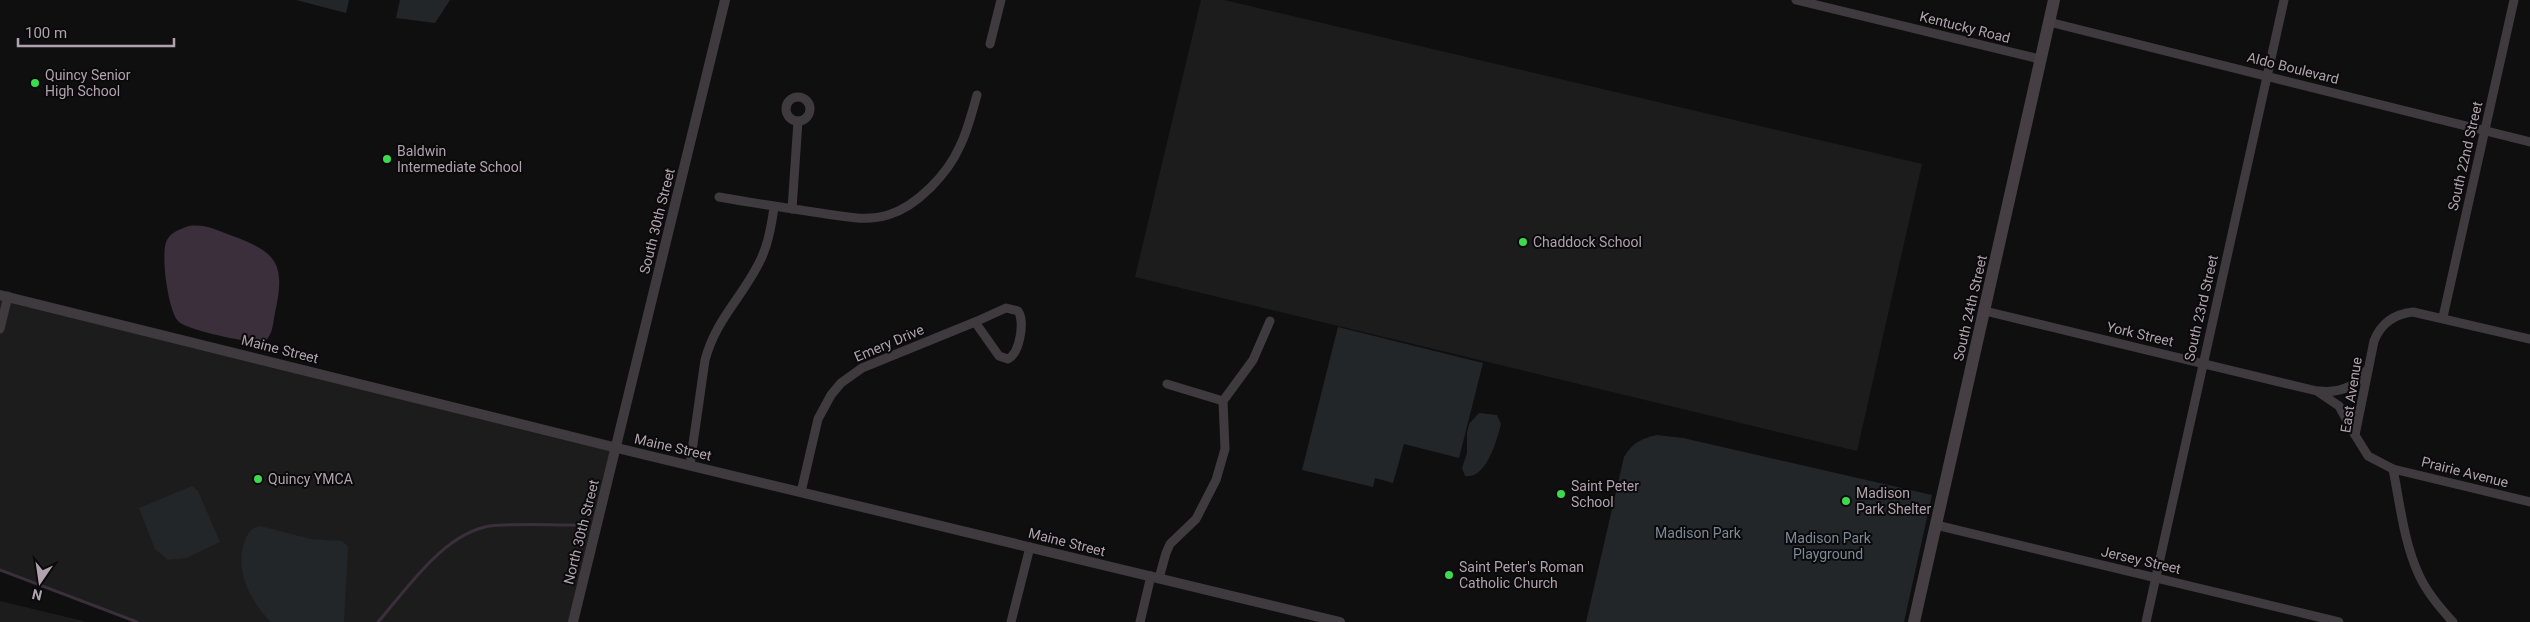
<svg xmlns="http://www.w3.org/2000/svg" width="2530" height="622" viewBox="0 0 2530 622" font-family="Roboto,sans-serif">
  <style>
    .built { fill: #1d1c1d }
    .green { fill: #222629 }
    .water { fill: #3a2f3b }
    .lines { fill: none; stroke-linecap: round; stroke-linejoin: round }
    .stream { stroke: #3a2f3b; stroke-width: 3 }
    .minor { stroke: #3f3a3e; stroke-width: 9 }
    .tertiary { stroke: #3f3a3e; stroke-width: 10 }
    .secondary { stroke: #453f44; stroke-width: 12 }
    .poi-dot { fill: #3eda4e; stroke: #0b0a0b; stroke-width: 2 }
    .labels { text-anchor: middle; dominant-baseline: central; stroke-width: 4; stroke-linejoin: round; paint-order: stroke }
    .street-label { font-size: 14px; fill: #b0a2ae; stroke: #0b0a0b }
    .poi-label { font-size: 14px; fill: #b0a2ae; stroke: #0b0a0b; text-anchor: start }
    .park-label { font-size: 14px; fill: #7b8a99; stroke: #0b0a0b }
  </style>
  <rect width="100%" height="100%" fill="#100f10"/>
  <g class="built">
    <polygon points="1201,0 1224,0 1922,164 1857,451 1135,277"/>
    <polygon points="0,292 618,443 573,622 137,622 0,570"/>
    <polygon points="0,601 87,622 0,622"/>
  </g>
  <g class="green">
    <polygon points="296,0 349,0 346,13"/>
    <polygon points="400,0 450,0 435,23 396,18"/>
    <polygon points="1338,327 1483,363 1459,458 1404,444 1393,483 1375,478 1373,487 1302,470"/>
    <path d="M 1479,413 L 1497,415 L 1501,424 C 1497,440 1486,480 1465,476 L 1462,468 L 1467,453 L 1467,433 L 1469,424 Z"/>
    <path d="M 1657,435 L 1683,438 L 1932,495 L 1904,622 L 1586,622 L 1624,457 C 1631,444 1642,438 1657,435 Z"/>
    <polygon points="192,486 198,491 220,542 186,558 168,560 155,549 139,508"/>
    <path d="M 260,526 L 311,539 L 342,541 L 348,546 L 344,622 L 271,622 C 251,603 233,568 245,541 C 248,532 251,528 260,526 Z"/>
  </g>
  <path class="water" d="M 189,226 C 206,224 215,230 230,235 C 277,252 286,263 275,313 C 273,322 273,335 265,341 C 253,345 188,330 179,322 C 168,313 160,252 167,240 C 172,231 181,229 189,226 Z"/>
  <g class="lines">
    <g class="stream">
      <polyline points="0,570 137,622"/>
      <path d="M 378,622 C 407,589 444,533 490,526 C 518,523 547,525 575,525"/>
    </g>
    <g class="minor">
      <polyline points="1796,0 2040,59"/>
      <polyline points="2049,22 2530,142"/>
      <polyline points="990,44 1001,0"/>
      <circle cx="798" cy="109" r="12"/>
      <path d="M 719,197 C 753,203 786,208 820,213 C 842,216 866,222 888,215 C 918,206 948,173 960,146 C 968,130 972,112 977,95"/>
      <polyline points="792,209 798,121"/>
      <path d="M 1006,308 L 1018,311 C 1025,321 1020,353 1008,359 L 999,356 L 975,322 Z"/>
      <polyline points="1985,311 2317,391 2339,406 2355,435"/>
      <polyline points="2443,317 2514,0"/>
      <polyline points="0,329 8,296"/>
      <polyline points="1167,384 1223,401"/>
      <path d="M 2319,391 C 2338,393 2355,388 2366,371"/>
      <path d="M 690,465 L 705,360 C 716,319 741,299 759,263 C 768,246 771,227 774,208"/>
      <polyline points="2393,469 2530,502"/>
      <polyline points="801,492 818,419 831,395 841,383 862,368 975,322"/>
      <polyline points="1936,525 2339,622"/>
      <polyline points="1159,578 1166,553 1170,544 1196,519 1216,480 1225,449 1223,401 1253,360 1270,321"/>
      <polyline points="1011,622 1030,547"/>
      <polyline points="1140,622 1151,576"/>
      <polyline points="2146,622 2284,0"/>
      <path d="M 2453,622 C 2440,608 2427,593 2419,575 C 2404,543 2400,504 2393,469 L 2368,456 L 2355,435 L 2374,341 C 2381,323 2394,314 2413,312 L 2530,339"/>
    </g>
    <g class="tertiary">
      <polyline points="0,295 617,448 1340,622"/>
      <polyline points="573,622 725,0"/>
    </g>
    <polyline class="secondary" points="1914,622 2054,0"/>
  </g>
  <g class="poi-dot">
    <circle cx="35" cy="83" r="5"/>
    <circle cx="387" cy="159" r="5"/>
    <circle cx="1523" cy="242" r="5"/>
    <circle cx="258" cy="479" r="5"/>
    <circle cx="1561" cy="494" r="5"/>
    <circle cx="1846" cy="501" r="5"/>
    <circle cx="1449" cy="575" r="5"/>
  </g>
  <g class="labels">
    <g class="street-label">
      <text transform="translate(1965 27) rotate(14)">Kentucky Road</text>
      <text transform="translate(2293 68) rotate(14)">Aldo Boulevard</text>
      <text transform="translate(2465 156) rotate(-77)">South 22nd Street</text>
      <text transform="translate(657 221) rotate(-76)">South 30th Street</text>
      <text transform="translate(1970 308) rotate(-77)">South 24th Street</text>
      <text transform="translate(2201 308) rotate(-77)">South 23rd Street</text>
      <text transform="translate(2140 334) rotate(13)">York Street</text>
      <text transform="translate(889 343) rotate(-23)">Emery Drive</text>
      <text transform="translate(280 349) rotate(14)">Maine Street</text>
      <text transform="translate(2351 395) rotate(-81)">East Avenue</text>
      <text transform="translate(673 447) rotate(13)">Maine Street</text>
      <text transform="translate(2465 472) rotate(14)">Prairie Avenue</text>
      <text transform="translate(581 532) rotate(-76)">North 30th Street</text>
      <text transform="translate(1067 542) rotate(14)">Maine Street</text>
      <text transform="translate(2141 560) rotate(13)">Jersey Street</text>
    </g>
    <g class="poi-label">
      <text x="45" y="75">Quincy Senior<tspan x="45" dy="16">High School</tspan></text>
      <text x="397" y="151">Baldwin<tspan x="397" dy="16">Intermediate School</tspan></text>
      <text x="1533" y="242">Chaddock School</text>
      <text x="268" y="479">Quincy YMCA</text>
      <text x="1571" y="486">Saint Peter<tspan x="1571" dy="16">School</tspan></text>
      <text x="1856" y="493">Madison<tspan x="1856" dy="16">Park Shelter</tspan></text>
      <text x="1459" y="567">Saint Peter's Roman<tspan x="1459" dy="16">Catholic Church</tspan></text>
    </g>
    <g class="park-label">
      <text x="1698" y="533">Madison Park</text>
      <text x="1828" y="538">Madison Park<tspan x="1828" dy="16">Playground</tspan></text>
    </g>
  </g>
  <g transform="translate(40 582) rotate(193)" stroke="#0b0a0b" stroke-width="4" paint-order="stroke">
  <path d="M0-4L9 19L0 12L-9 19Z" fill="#b0a2ae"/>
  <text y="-8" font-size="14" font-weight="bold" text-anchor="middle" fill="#b0a2ae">N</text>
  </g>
  <path d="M18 38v8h156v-8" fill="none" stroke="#b0a2ae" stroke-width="2.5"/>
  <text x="25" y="38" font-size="15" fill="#b0a2ae" stroke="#0b0a0b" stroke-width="4" paint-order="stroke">100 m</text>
</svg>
